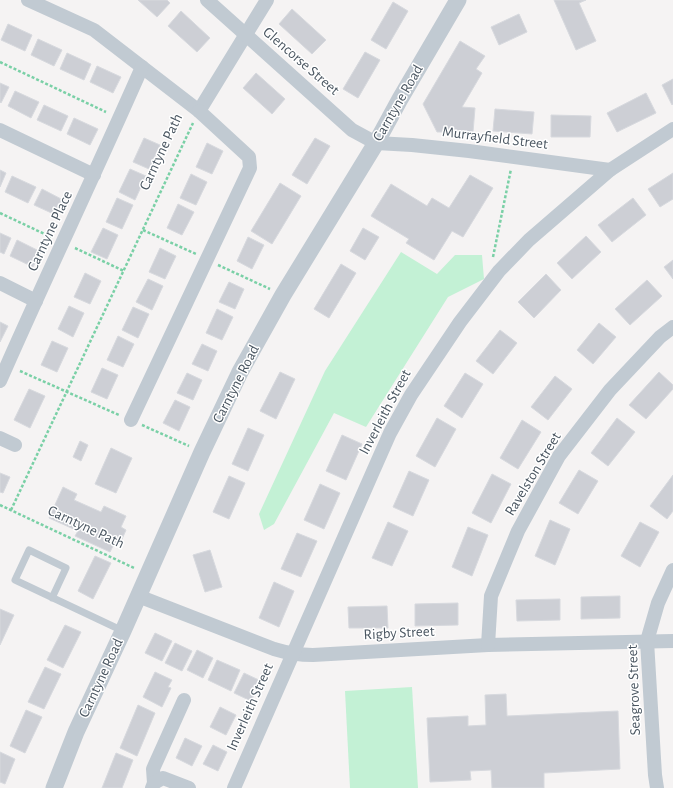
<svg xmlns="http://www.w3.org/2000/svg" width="673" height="788" viewBox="0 0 673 788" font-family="'Alegreya Sans',sans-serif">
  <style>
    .green { fill: #c3f1d5 }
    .building { fill: #cdcfd5; stroke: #d7d9de }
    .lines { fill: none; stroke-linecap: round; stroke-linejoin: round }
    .path { stroke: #7ad0a6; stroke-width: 2.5; stroke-dasharray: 3 2; stroke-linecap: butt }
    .service { stroke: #c1cad2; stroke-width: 7 }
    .minor { stroke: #c1cad2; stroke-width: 14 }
    .tertiary { stroke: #c1cad2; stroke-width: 17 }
    .labels { text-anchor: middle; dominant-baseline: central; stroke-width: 3; stroke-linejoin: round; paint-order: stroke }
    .street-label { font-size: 15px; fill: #4a5661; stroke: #fff }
  </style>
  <rect width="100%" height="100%" fill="#f5f3f3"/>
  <g class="green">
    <polygon points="401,252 437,274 455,255 482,255 484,279 448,297 366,427 334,413 274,524 264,530 259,514 325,371"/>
    <polygon points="412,687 418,788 350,788 345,691"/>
  </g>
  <g class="building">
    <polygon points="138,0 167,0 170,3 157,17"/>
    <polygon points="554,0 586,0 579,3 596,41 576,50"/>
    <polygon points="393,2 408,11 386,49 371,40"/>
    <polygon points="292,9 326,40 312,54 279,24"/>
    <polygon points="181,11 210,38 197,52 168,26"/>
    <polygon points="519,14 527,32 499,45 491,27"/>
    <polygon points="8,24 32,35 25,51 1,40"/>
    <polygon points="38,39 62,50 54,66 31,55"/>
    <polygon points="460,41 485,56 476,69 482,73 462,107 475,108 473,132 437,132 423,104"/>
    <polygon points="365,52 380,60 358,98 343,89"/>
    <polygon points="67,53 91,64 84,80 60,69"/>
    <polygon points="97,66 121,77 113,93 90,82"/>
    <polygon points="256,73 285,99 272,114 243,88"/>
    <polygon points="673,79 673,104 672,105 662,85"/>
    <polygon points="0,83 9,87 1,103 0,102"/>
    <polygon points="15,91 39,102 31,118 8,106"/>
    <polygon points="646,93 656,113 617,132 607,113"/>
    <polygon points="44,105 68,116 61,131 37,120"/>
    <polygon points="495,109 534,112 532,134 493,131"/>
    <polygon points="551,115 591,116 590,137 551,137"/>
    <polygon points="74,118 98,129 90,145 67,134"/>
    <polygon points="144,138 160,145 149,169 133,162"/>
    <polygon points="315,138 330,146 307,184 292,175"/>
    <polygon points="207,143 223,151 212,174 196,167"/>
    <polygon points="130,169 146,176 135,200 119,192"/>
    <polygon points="0,170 6,173 0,187"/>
    <polygon points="673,173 673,199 660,207 648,189"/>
    <polygon points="191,174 207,182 196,205 180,198"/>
    <polygon points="470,175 493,188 463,237 452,231 434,260 406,243 409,239 371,216 391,184 427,206 432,198 449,208"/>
    <polygon points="12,176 36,187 28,203 5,192"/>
    <polygon points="280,183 301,196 272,244 251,231"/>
    <polygon points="42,189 65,201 58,216 34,205"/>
    <polygon points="117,198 133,205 122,229 106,222"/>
    <polygon points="633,198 646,215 612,242 598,225"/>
    <polygon points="178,204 194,212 182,235 167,228"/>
    <polygon points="103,228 118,235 107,259 91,252"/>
    <polygon points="363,228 379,237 365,260 350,251"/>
    <polygon points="0,233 11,238 4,254 0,252"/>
    <polygon points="586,236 601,252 572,279 557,263"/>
    <polygon points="248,237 264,245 252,269 237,261"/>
    <polygon points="17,240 41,252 33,267 10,256"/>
    <polygon points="160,248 176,256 165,279 149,272"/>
    <polygon points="673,260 673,279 664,267"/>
    <polygon points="341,264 356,273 329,318 314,309"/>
    <polygon points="85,273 101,281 90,304 74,297"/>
    <polygon points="546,274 561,290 534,318 518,302"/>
    <polygon points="148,279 163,286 152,310 136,302"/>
    <polygon points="647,280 662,296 630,325 615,309"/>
    <polygon points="229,282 244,289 235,309 219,302"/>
    <polygon points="69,306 84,313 73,337 58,329"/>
    <polygon points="133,307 149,314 138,338 122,330"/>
    <polygon points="217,309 233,317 222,340 206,333"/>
    <polygon points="0,322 8,326 0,342"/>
    <polygon points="599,323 616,337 593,364 577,350"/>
    <polygon points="500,330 517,343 493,374 476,361"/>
    <polygon points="118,336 134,344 123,367 107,360"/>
    <polygon points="52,341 68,348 57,372 41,365"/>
    <polygon points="202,344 217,351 208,371 192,364"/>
    <polygon points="102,368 118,375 107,399 91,392"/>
    <polygon points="280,372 295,379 276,419 260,411"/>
    <polygon points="659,372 673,385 673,389 646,419 629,405"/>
    <polygon points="187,373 202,380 193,400 177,393"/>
    <polygon points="465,373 483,384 462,418 444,406"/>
    <polygon points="555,376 572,389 548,420 531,407"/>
    <polygon points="29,389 45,396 30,428 14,420"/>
    <polygon points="175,400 190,407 179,431 163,423"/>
    <polygon points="437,418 456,429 435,467 416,456"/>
    <polygon points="617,418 635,432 608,466 591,453"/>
    <polygon points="522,420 541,432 518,469 500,458"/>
    <polygon points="248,428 264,435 248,471 232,464"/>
    <polygon points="342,435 362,444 346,480 326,471"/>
    <polygon points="80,441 88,445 81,461 73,457"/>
    <polygon points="111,448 132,458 116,493 95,484"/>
    <polygon points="579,470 598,481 578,514 559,503"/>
    <polygon points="409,471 429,480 413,516 393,507"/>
    <polygon points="0,473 10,477 3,493 0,492"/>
    <polygon points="492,474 511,484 491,523 472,513"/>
    <polygon points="673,475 673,511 667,519 650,506"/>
    <polygon points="229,476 245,483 229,519 213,512"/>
    <polygon points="320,484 340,493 324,529 304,520"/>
    <polygon points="63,487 77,494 74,500 101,512 104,506 126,516 121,527 126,530 119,546 114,544 110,552 75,536 78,531 49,518"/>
    <polygon points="550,520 570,529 555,565 535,556"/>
    <polygon points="388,522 408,531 392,566 372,558"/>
    <polygon points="640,522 659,532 640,567 621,556"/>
    <polygon points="468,527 488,535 472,576 452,567"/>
    <polygon points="297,533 317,541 301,577 281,569"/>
    <polygon points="210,550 222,587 205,592 193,555"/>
    <polygon points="95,556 111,563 93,599 78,591"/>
    <polygon points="274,582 294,591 279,627 259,618"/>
    <polygon points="620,596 620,618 581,619 581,597"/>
    <polygon points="560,599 560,620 517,621 516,600"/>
    <polygon points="458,603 458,625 415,626 415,604"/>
    <polygon points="387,606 388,628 349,628 348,607"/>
    <polygon points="0,609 14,615 0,645"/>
    <polygon points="65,625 81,632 63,668 47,660"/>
    <polygon points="155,633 172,641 162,661 145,653"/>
    <polygon points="175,643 192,651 182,671 165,663"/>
    <polygon points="197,650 213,658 203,678 187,670"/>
    <polygon points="217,660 240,670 231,691 208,680"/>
    <polygon points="45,667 61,674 44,709 28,702"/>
    <polygon points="155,672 172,680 168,687 171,688 162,707 143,697"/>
    <polygon points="244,673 261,681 251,701 234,693"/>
    <polygon points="506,694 507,716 618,711 620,769 544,773 544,788 492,788 491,770 470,771 471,780 430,782 427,718 468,716 468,726 486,725 485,695"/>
    <polygon points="138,705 155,713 137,756 120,748"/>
    <polygon points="220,707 236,715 226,735 210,727"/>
    <polygon points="26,710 42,717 25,753 10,746"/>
    <polygon points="185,738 202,746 192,766 176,758"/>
    <polygon points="213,745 227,752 218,771 203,764"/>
    <polygon points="0,752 15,759 5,784 0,782"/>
    <polygon points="116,753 133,760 122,788 102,788"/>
  </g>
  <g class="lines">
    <g class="path">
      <polyline points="0,62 106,112"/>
      <polyline points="0,213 51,237"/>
      <polyline points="143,230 196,254"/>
      <polyline points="75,248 124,271"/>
      <polyline points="493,257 511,169"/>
      <polyline points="218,265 270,289"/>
      <polyline points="20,371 119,415"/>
      <polyline points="142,425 189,446"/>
      <polyline points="0,505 134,568"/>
      <polyline points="11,510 193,123"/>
    </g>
    <polyline class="service" points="52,598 66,568 29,550 15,580 123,631"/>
    <g class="minor">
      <polyline points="28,0 94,30 199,111 267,0"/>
      <polyline points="207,0 352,130 376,143 412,145 469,151 610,170"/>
      <polyline points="0,130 94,175"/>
      <polyline points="0,283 36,301"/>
      <path d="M 0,381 C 46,276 96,172 142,67"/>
      <polyline points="131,420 250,168 249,157 199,111"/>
      <polyline points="0,438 15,445"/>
      <path d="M 138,596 L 274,649 C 287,653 299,655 313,655 L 488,645 L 673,641"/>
      <polyline points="488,645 491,596 518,531 559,456 610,390 660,337 673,327"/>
      <polyline points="154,783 153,769 184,700"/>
      <polyline points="152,788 154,783 163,778 189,788"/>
      <polyline points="234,788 371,476 390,433 411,395 460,322 499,271 529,240 610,170 673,129"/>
      <polyline points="657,788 655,775 647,641 658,603 673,570"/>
    </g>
    <polyline class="tertiary" points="54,788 76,732 123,631 202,452 240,372 283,295 376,143 400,99 458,0"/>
  </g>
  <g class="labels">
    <g class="street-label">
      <text transform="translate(301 61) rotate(41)">Glencorse Street</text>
      <text transform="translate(398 103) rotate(-60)">Carntyne Road</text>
      <text transform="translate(495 138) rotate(7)">Murrayfield Street</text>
      <text transform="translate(161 152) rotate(-65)">Carntyne Path</text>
      <text transform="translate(50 231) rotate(-65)">Carntyne Place</text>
      <text transform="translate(236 384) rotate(-63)">Carntyne Road</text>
      <text transform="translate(385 412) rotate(-62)">Inverleith Street</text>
      <text transform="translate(533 474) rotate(-59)">Ravelston Street</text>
      <text transform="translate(86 527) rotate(25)">Carntyne Path</text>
      <text transform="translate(399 633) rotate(-3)">Rigby Street</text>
      <text transform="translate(101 678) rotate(-65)">Carntyne Road</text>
      <text transform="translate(634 690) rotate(-92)">Seagrove Street</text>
      <text transform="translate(250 707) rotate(-66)">Inverleith Street</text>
    </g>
  </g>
</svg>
